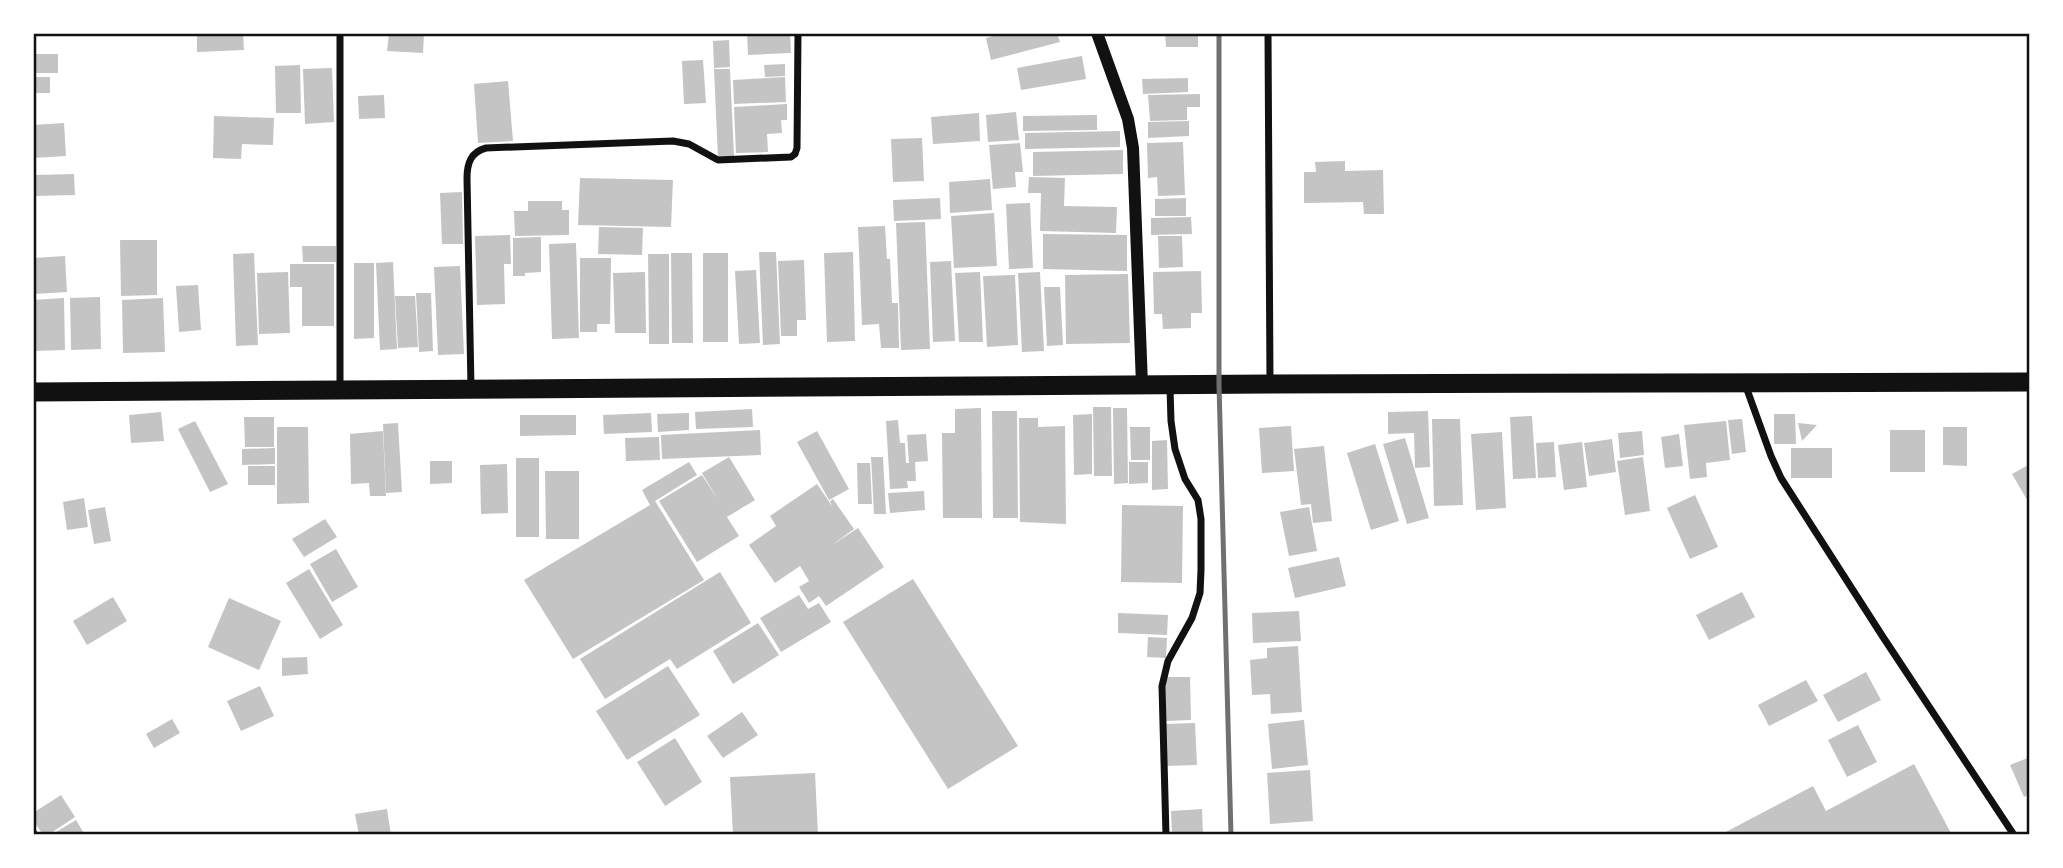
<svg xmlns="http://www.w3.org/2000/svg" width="2063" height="868" viewBox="0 0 2063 868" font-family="'Exo 2',sans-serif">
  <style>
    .building { fill: #c4c4c4 }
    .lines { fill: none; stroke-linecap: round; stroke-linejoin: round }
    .minor { stroke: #111; stroke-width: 7 }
    .tertiary { stroke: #111; stroke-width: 12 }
    .trunk { stroke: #111; stroke-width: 19 }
    .rail { stroke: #707070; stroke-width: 5 }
    .neatline { fill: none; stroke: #111; stroke-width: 2.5 }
  </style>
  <rect width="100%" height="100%" fill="#fff"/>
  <g class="building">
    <polygon points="197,33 243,33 244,50 197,52"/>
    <polygon points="389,33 424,33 423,53 387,51"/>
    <polygon points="747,33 790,33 791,53 748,55"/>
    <polygon points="1005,33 1057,33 1060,42 991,60 986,38"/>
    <polygon points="1165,33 1198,33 1198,47 1166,47"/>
    <polygon points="729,40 730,67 714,68 713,41"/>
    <rect x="33" y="54" width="25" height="19"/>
    <polygon points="1082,56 1086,79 1021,90 1017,68"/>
    <polygon points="703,60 706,103 684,104 682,61"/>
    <polygon points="785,64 785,76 765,77 764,65"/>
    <polygon points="300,65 301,113 276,113 275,66"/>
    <polygon points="332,68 334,122 305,124 303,69"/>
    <polygon points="714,69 730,69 734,157 718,158"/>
    <rect x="33" y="77" width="17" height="16"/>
    <polygon points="785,77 786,102 734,104 733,80"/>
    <polygon points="1188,78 1188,92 1143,94 1142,79"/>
    <polygon points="508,81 513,141 478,143 474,84"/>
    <polygon points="1200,94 1200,107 1187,107 1187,120 1150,121 1148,95"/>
    <polygon points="384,95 385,118 359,119 358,96"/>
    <polygon points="787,104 787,120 781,120 782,133 767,134 768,152 736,153 734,107"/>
    <polygon points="1016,112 1019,140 988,142 986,115"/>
    <polygon points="979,113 980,141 933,144 931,117"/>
    <polygon points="1097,115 1097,130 1023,131 1023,116"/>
    <polygon points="214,116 274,118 273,145 242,144 241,159 213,158"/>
    <polygon points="1189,121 1189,136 1148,138 1148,122"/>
    <polygon points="64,123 66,156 33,158 33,125"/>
    <polygon points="1120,131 1120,147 1025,149 1025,133"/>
    <polygon points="922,138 924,181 893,182 891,139"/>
    <polygon points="1183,142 1185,195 1158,196 1157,177 1148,178 1147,143"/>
    <polygon points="1020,143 1023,172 1015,172 1016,187 993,189 989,145"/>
    <polygon points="1123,150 1123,174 1033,176 1033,152"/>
    <polygon points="1345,161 1345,171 1383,170 1384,214 1364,214 1363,202 1304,203 1304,172 1316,172 1315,162"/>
    <polygon points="74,174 75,195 33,196 33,175"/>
    <polygon points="1029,177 1065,178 1064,206 1117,207 1116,233 1040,231 1041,193 1028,193"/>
    <polygon points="580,178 673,180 671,227 578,225"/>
    <polygon points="990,179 992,210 950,213 949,182"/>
    <polygon points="462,192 463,244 442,244 440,193"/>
    <polygon points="940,198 941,219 894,221 893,200"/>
    <polygon points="1186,198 1186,216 1155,216 1155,199"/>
    <polygon points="528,201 562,201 562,210 569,210 569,235 515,236 514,211 528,211"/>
    <polygon points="1030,203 1033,268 1009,269 1006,204"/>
    <polygon points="994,213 997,266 954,268 951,216"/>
    <polygon points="1191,217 1192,234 1151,235 1151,218"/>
    <polygon points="925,222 930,349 901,350 896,223"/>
    <polygon points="885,226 887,259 890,259 892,303 898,303 899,348 881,348 879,324 862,325 858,227"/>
    <polygon points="599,227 643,228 642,255 598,254"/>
    <polygon points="1043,234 1127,235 1127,271 1043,269"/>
    <polygon points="510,235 511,264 504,264 505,304 477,305 475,236"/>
    <polygon points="1158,236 1182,236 1183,267 1159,268"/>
    <polygon points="541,237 541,272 525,273 525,276 513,276 513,238"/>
    <polygon points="120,240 157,240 157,295 121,296"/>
    <polygon points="576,243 579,338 552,339 549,244"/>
    <polygon points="302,246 336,246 336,262 303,262"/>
    <polygon points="759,252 776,252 780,344 763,345"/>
    <polygon points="853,252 855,341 827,342 824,253"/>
    <polygon points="254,253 258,345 236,346 233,254"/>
    <polygon points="671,253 692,253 693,343 672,343"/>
    <rect x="703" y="253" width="25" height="89"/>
    <polygon points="648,254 669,254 669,344 649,344"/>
    <polygon points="65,256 67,292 34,294 33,258"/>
    <polygon points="580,258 611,258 610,324 597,324 597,332 580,332"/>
    <polygon points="804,260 806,320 797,320 797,336 781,336 778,261"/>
    <polygon points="951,261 955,341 933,342 930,262"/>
    <polygon points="393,262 397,349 380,350 376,263"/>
    <polygon points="354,263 374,263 374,338 354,339"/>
    <polygon points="290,264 334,264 334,326 302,326 302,287 290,287"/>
    <polygon points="460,266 464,354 438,355 434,267"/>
    <polygon points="756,270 760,343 739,344 735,271"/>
    <polygon points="1201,271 1202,313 1191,313 1191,328 1163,329 1162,314 1154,314 1153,272"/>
    <polygon points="288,272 290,333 259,334 257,273"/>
    <polygon points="645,272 646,333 615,333 613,273"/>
    <polygon points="980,272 983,342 959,342 955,273"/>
    <polygon points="1040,272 1044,351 1022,352 1018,273"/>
    <polygon points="1128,274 1130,343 1066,344 1065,275"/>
    <polygon points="1015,275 1018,345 987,347 983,276"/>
    <polygon points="198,285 201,330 179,332 176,286"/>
    <polygon points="1044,287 1060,287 1063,345 1047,346"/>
    <polygon points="416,293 431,293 433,351 419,352"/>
    <polygon points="395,296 415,296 418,347 398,348"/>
    <polygon points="100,297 101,349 71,350 70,298"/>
    <polygon points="64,298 65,350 33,351 33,300"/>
    <polygon points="163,298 165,352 123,353 122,300"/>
    <polygon points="1093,407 1111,407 1112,476 1094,476"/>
    <polygon points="981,408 982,518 943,518 942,433 955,433 955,409"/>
    <polygon points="1113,408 1127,408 1128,483 1114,484"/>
    <polygon points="752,409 753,427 696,429 695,412"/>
    <polygon points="992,411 1017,411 1018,518 993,518"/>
    <polygon points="1428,411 1430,467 1415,468 1414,433 1388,434 1388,412"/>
    <polygon points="161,412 164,441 131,443 129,415"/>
    <polygon points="651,413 652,432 604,434 603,415"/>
    <polygon points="689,413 689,430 658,432 657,414"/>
    <polygon points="1092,414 1092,474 1074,475 1073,415"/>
    <polygon points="1774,414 1795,414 1796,444 1774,444"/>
    <polygon points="520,415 576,415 576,435 520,436"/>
    <polygon points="1532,416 1536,478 1513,479 1510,417"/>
    <polygon points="244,417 274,417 274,447 245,447"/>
    <polygon points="1019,418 1038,418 1038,427 1065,426 1066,524 1020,522"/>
    <polygon points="1432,419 1460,419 1463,505 1434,506"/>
    <polygon points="1742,419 1746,452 1732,454 1728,420"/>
    <polygon points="898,420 900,443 905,443 906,463 909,463 907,435 926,434 928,461 915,462 916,481 907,481 908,488 890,489 886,421"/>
    <polygon points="195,421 228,484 210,492 178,429"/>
    <polygon points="1726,421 1730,460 1706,463 1707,477 1690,479 1684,425"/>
    <polygon points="398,423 402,492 386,493 383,424"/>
    <polygon points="1798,423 1817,425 1802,441"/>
    <polygon points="1291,426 1294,471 1262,473 1259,428"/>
    <polygon points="277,427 308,427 309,503 277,504"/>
    <polygon points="1130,427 1150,427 1150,460 1131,460"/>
    <polygon points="1943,427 1967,427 1967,466 1943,465"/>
    <polygon points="760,430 761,455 662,459 661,435"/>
    <rect x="1890" y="430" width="35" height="42"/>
    <polygon points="383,431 386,496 370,496 369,483 351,484 350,434"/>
    <polygon points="817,431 849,489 829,500 797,442"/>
    <polygon points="1642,431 1644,455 1620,458 1618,433"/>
    <polygon points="1502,432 1506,508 1476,510 1471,434"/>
    <polygon points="1679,434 1683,466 1665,468 1661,437"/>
    <polygon points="659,437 660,460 626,461 625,438"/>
    <polygon points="1405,438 1429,518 1407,524 1383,444"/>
    <polygon points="1612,439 1616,472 1589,476 1584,443"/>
    <polygon points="1167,440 1168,489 1152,490 1152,441"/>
    <polygon points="1554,442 1556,477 1538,478 1536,443"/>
    <polygon points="1582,442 1587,487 1564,490 1558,445"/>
    <polygon points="1375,444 1399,521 1371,530 1347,453"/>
    <polygon points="1324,446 1332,521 1313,523 1311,504 1301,505 1294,449"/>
    <polygon points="275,448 275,464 242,465 242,449"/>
    <rect x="1791" y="448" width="41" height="30"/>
    <polygon points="729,457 755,500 727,517 739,536 697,562 659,501 702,475 718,500 702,473"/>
    <polygon points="871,457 883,457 886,514 874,514"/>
    <polygon points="1643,457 1650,511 1625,515 1617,461"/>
    <rect x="516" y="458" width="23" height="79"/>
    <polygon points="430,461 452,461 452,483 430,484"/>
    <polygon points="689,462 697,475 655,501 704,580 573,659 524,580 650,505 642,490"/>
    <polygon points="1129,462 1148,462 1148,483 1129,484"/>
    <polygon points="857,463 870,463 872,504 858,504"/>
    <polygon points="507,464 508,513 481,514 480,465"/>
    <polygon points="2030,464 2030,505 2012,474"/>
    <rect x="248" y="466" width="27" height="19"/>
    <polygon points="545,471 579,471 579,539 546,539"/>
    <polygon points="817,484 832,506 830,501 833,499 854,529 832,545 858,528 884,567 826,606 819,596 809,603 799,587 809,581 800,566 775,583 749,545 776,526 770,516"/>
    <polygon points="924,491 925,510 890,513 888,493"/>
    <polygon points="1695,495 1718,547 1690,559 1667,508"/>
    <polygon points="84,498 88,527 67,530 63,502"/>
    <polygon points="1122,505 1183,506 1182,583 1121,582"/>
    <polygon points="105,507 111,541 94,544 88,510"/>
    <polygon points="1309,507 1317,551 1289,556 1280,512"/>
    <polygon points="325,519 337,537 304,557 292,539"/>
    <polygon points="336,549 358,587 332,602 310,564"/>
    <polygon points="1339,557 1346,586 1295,598 1288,568"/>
    <polygon points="309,569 343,625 320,639 286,583"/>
    <polygon points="720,572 751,623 677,669 670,659 605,699 580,659"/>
    <polygon points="913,579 1018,746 948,789 843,622"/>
    <polygon points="1742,592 1755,617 1709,640 1696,615"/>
    <polygon points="799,595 808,609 819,603 831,622 781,652 760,618"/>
    <polygon points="113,597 127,621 87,645 73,621"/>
    <polygon points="229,598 281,621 259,670 208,647"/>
    <polygon points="1299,611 1301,641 1253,643 1252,613"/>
    <polygon points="1118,613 1168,615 1167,635 1118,633"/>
    <polygon points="758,623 779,655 733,684 713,651"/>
    <polygon points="1148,637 1167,638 1166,658 1147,657"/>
    <polygon points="1298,646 1302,712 1271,714 1270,694 1252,695 1250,660 1267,658 1267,648"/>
    <polygon points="307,657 308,674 282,676 282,658"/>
    <polygon points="668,666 700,715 627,760 596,711"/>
    <polygon points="1866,672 1881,700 1838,722 1823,695"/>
    <polygon points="1165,677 1190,677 1191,720 1166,721"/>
    <polygon points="1806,680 1818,701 1769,726 1758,705"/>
    <polygon points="260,686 274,716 241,731 227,701"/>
    <polygon points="742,712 758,735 723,758 707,736"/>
    <polygon points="172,719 180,733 154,748 146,734"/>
    <polygon points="1304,720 1308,765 1272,769 1268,724"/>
    <polygon points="1195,723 1197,765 1166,766 1165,724"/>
    <polygon points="1858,725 1877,762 1847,777 1828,740"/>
    <polygon points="675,738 702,782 665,806 637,762"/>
    <polygon points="2030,757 2030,794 2024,797 2010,765"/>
    <polygon points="1914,764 1952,835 1720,835 1813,786 1826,811"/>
    <polygon points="1310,770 1313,821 1270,824 1267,773"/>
    <polygon points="815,773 818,835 733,835 730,777"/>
    <polygon points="61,795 75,817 48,835 43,835 33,820 33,813"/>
    <polygon points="387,809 391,835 359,835 355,814"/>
    <polygon points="1202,809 1203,835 1172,835 1171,811"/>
    <polygon points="76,820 85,835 51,835"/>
  </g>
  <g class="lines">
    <g class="minor">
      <polyline points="1268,33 1270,383"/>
      <polyline points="1745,384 1771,456 1781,478 1883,637 2014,835"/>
      <path d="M 471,387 L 467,178 C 467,163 471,152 486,148 L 673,141 L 689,144 L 718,160 L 791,157 L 795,154 L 797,148 L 798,33"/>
      <polyline points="340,389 340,33"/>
      <polyline points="33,832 35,835"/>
      <polyline points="1166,835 1162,686 1168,661 1192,618 1200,593 1201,570 1201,519 1198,500 1185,479 1175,449 1171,421 1170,388"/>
    </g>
    <polyline class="tertiary" points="1097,33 1128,119 1133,148 1142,385"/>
    <polyline class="trunk" points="33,392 1270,384 2030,382"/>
    <polyline class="rail" points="1219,33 1219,385 1231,835"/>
  </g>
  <rect width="2063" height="868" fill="none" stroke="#ffffff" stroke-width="70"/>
  <rect x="35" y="35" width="1993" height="798" class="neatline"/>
</svg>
